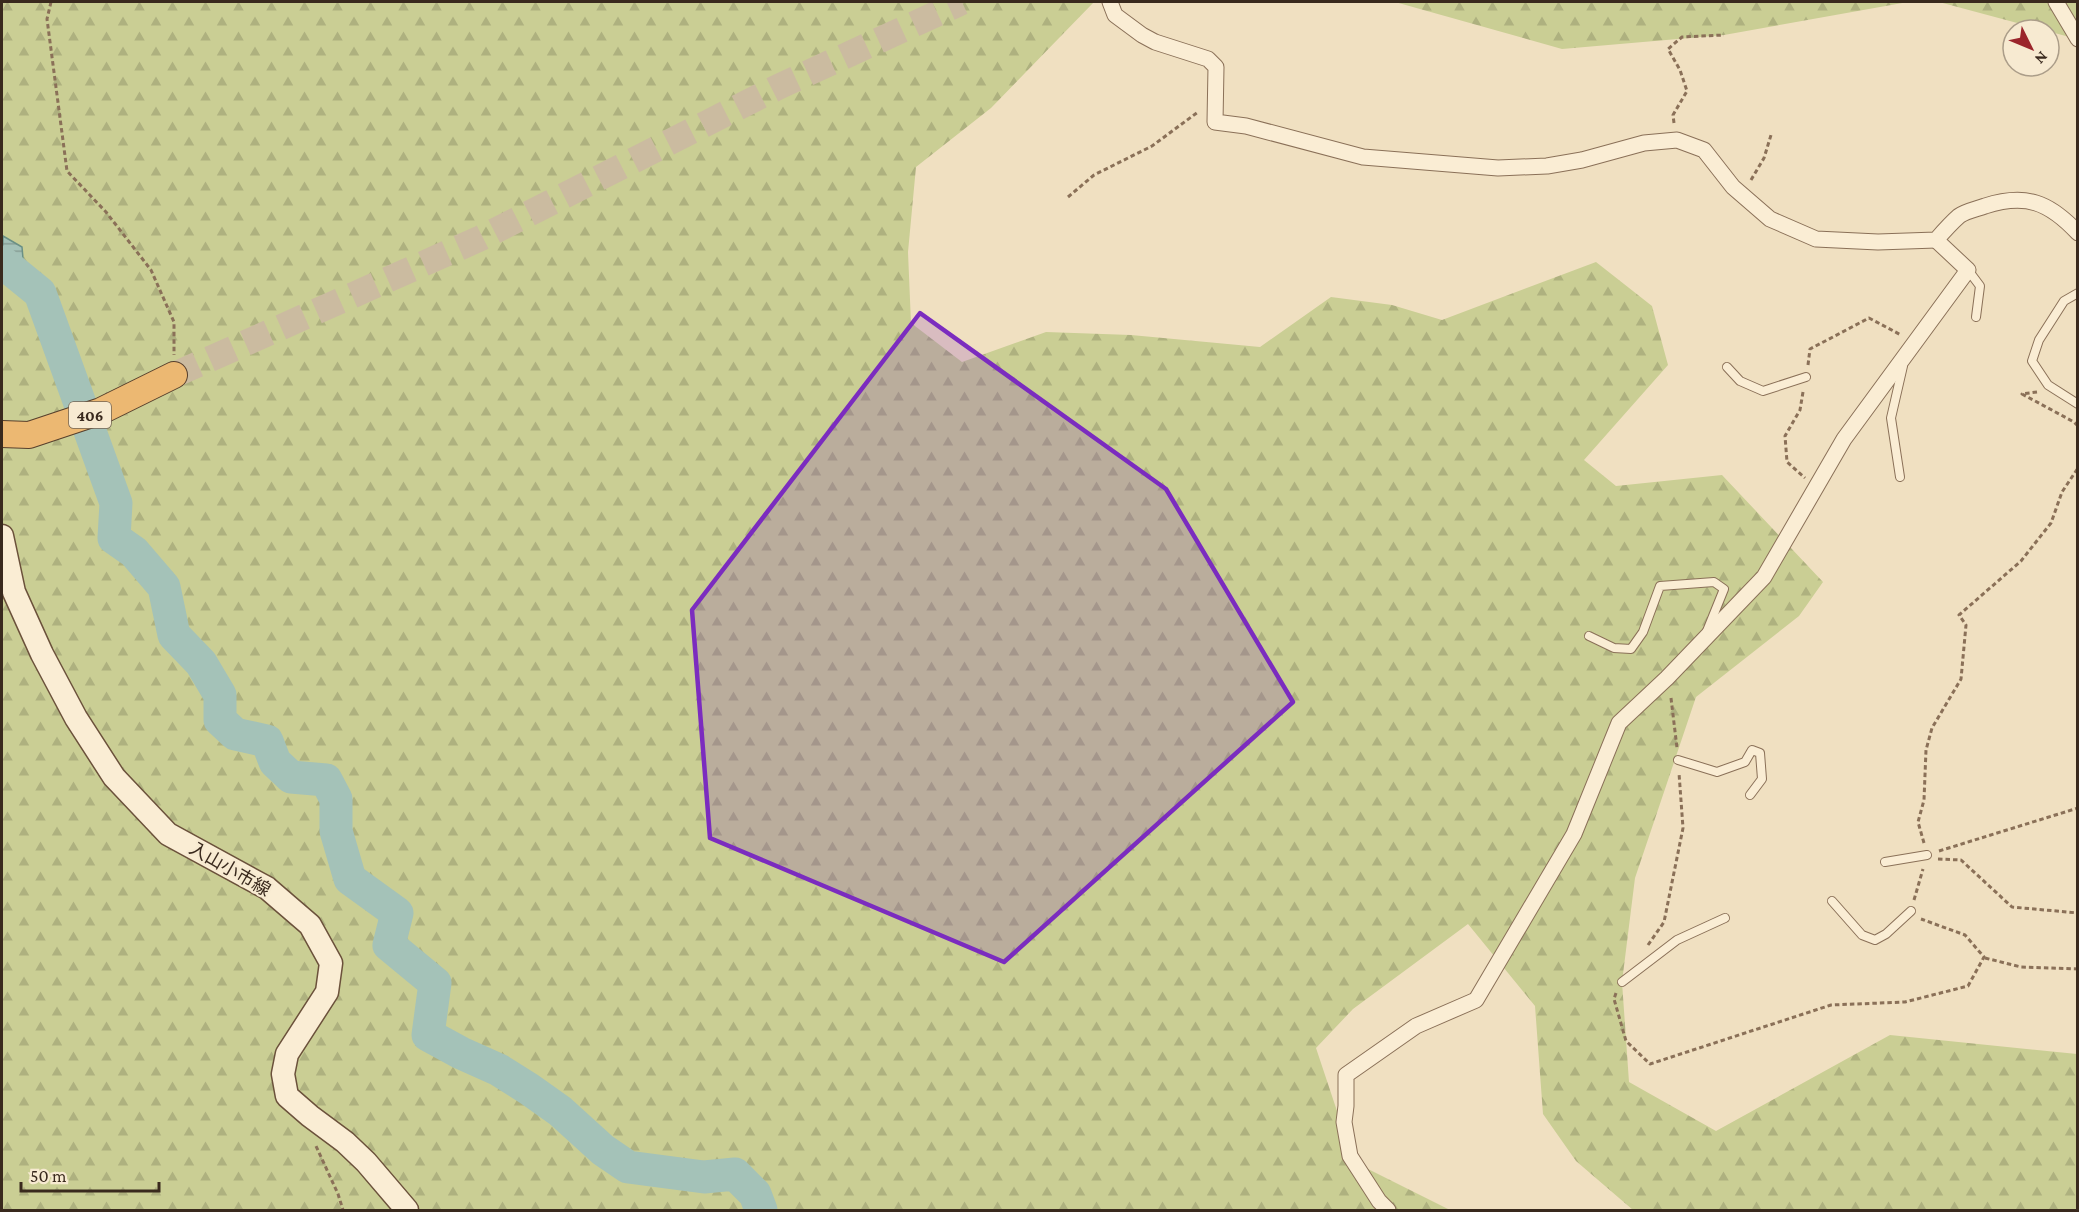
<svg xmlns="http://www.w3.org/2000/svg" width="2079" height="1212" viewBox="0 0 2079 1212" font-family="'Crimson Pro','Noto Sans JP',serif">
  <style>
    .forest { fill: url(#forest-firs) }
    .water { fill: url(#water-rules); stroke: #6a9085; stroke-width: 1.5 }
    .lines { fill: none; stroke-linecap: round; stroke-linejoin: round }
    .river { stroke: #a4c2b8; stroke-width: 33 }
    .trunk-tunnel { stroke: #cbbba0; stroke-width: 26; stroke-dasharray: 26 13; stroke-linecap: butt }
    .service-casing { stroke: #8a7058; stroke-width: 10 }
    .minor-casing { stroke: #8a7058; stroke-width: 17 }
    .secondary-casing { stroke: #6b513b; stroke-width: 25 }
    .trunk-casing { stroke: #573f2c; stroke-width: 28 }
    .path { stroke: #8a7058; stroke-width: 3; stroke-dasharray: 4.5 3; stroke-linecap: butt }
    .service { stroke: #faedd4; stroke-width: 8 }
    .minor { stroke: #faedd4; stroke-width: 15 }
    .secondary { stroke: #faedd4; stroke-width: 22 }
    .trunk { stroke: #ecb872; stroke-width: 26 }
    .marked { fill: #7b2cbf; fill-opacity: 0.2; stroke: #7b2cbf; stroke-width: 4.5; stroke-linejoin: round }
    .labels { text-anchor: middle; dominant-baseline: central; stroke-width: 4.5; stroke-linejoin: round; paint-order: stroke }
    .shield { fill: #f7ead1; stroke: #726353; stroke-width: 1.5 }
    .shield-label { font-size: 16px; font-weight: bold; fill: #39291d }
    .street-label { font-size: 18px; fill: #39291d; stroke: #f7ead1 }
  </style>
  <defs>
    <pattern id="forest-firs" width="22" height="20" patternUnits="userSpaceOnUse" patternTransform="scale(1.5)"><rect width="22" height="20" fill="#cace94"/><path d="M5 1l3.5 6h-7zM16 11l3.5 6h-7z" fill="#aeb17f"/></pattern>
    <pattern id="water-rules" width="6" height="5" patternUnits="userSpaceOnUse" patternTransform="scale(1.5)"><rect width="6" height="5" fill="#a4c2b8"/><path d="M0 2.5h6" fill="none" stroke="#879e95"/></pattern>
  </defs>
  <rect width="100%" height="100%" fill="#f0e0c1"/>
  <g class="forest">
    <polygon points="2,2 1094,2 991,108 916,167 908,252 911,323 962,362 1046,332 1131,335 1260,347 1331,297 1392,305 1442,320 1596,262 1652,306 1668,365 1584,460 1616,486 1722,475 1823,582 1799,616 1696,697 1635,878 1622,982 1629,1082 1716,1131 1890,1035 2077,1054 2077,1210 1633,1210 1576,1161 1543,1114 1535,1006 1468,924 1353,1009 1316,1048 1354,1162 1450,1210 2,1210 2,275 29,289 24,270 22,247 2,236"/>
    <polygon points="1395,2 1908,2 1724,35 1562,49"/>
    <polygon points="1939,2 2077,2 2077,39"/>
  </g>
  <polygon class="water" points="3,236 22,247 24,270 38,286 29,289 2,275"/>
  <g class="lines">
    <polyline class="river" points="2,262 40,293 116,503 114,538 134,552 164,587 174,635 201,663 220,695 220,720 235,734 267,741 275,762 291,777 326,780 336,799 336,831 350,879 397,913 389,945 435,983 428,1035 461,1053 499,1070 529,1089 560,1111 603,1150 628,1167 704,1177 735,1174 755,1194 761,1210"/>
    <polyline class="trunk-tunnel" points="174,375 481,238 778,87 962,2"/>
    <g class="service-casing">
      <g id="service">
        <polyline points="1968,270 1980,286 1976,317"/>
        <polyline points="2078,293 2064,301 2039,340 2032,361 2048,385 2078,404"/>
        <polyline points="1727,367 1740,381 1763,391 1806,377"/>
        <polyline points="1900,477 1891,418 1903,366"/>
        <polyline points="1589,636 1614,648 1631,649 1643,632 1660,586 1714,582 1724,589 1707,631"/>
        <polyline points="1678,760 1717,772 1745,762 1752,750 1760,753 1762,779 1750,795"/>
        <polyline points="1885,862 1927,855"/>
        <polyline points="1832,901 1862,935 1875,940 1886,934 1911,911"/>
        <polyline points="1622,982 1677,940 1725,918"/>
      </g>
    </g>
    <g class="minor-casing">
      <g id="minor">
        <path d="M 1110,2 L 1115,15 L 1142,35 L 1155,42 L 1208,59 L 1216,67 L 1215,122 L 1246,126 L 1363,157 L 1498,168 L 1547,166 L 1582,160 L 1644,143 L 1677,140 L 1704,150 L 1733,187 L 1770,219 L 1816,239 L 1878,242 L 1936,240 C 1943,232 1951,223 1959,216 C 1966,211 1977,209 1985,206 C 2026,193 2049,202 2078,233"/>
        <polyline points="2056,2 2078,39"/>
        <polyline points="1388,1210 1379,1201 1350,1156 1344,1122 1346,1106 1346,1075 1416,1026 1476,1000 1574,834 1619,723 1667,678 1764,577 1844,439 1968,270 1936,240"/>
      </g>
    </g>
    <g class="secondary-casing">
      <polyline id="secondary" points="2,536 14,592 42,654 76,718 114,777 168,834 267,888 310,925 331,963 327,992 287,1054 283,1074 287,1096 310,1116 345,1142 366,1162 407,1210"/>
    </g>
    <g class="trunk-casing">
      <polyline id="trunk" points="2,434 29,435 101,411 174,375"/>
    </g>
    <g class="path">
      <polyline points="51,2 47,19 67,171 106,212 151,270 174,322 174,355"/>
      <polyline points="1674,123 1673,115 1687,91 1680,70 1668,49 1682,37 1724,35"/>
      <polyline points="1751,180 1764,158 1771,135"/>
      <polyline points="1068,197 1094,175 1152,146 1198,112"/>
      <polyline points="1808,365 1810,349 1869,318 1901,335"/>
      <polyline points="1803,392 1800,410 1785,436 1787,462 1805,478"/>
      <polyline points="2037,392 2022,394 2074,422 2078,426"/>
      <polyline points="1671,698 1677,748"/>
      <polyline points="1924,843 1918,822 1924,800 1926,750 1932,728 1961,679 1966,625 1959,615 2021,561 2051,523 2062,492 2078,468"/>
      <polyline points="1939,851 2078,808"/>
      <polyline points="1938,859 1961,860 2012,907 2078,913"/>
      <polyline points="1914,900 1923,869"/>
      <polyline points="1648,945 1664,922 1683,828 1679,773"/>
      <polyline points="1985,958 2021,967 2078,969"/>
      <polyline points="1616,993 1614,999 1626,1041 1650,1064 1831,1005 1905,1002 1968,986 1984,957 1965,935 1921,919"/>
      <polyline points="316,1146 338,1194 343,1210"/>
    </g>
    <use href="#service" class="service"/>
    <use href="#minor" class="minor"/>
    <use href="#secondary" class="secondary"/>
    <use href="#trunk" class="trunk"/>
  </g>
  <path class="marked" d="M 920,313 L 1166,489 L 1293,702 L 1004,962 L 710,838 L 692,610 Z"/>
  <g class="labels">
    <rect class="shield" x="69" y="402" width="42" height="26" rx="4.5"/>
    <g class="shield-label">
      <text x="90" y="415">406</text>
    </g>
    <g class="street-label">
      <text transform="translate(230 869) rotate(30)">入山小市線</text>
    </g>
  </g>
  <rect width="2079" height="1212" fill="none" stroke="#39291d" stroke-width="6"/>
  <g transform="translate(2031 48) rotate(133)"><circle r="28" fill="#f7ead1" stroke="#ab9d89" stroke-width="1.5"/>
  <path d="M0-4.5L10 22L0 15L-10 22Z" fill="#9b252b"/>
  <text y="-9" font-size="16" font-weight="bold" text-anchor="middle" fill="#39291d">N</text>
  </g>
  <path d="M21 1182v9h138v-9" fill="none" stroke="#39291d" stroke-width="3"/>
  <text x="30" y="1182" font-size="18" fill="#39291d" stroke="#f7ead1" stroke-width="4.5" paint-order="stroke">50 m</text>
</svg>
